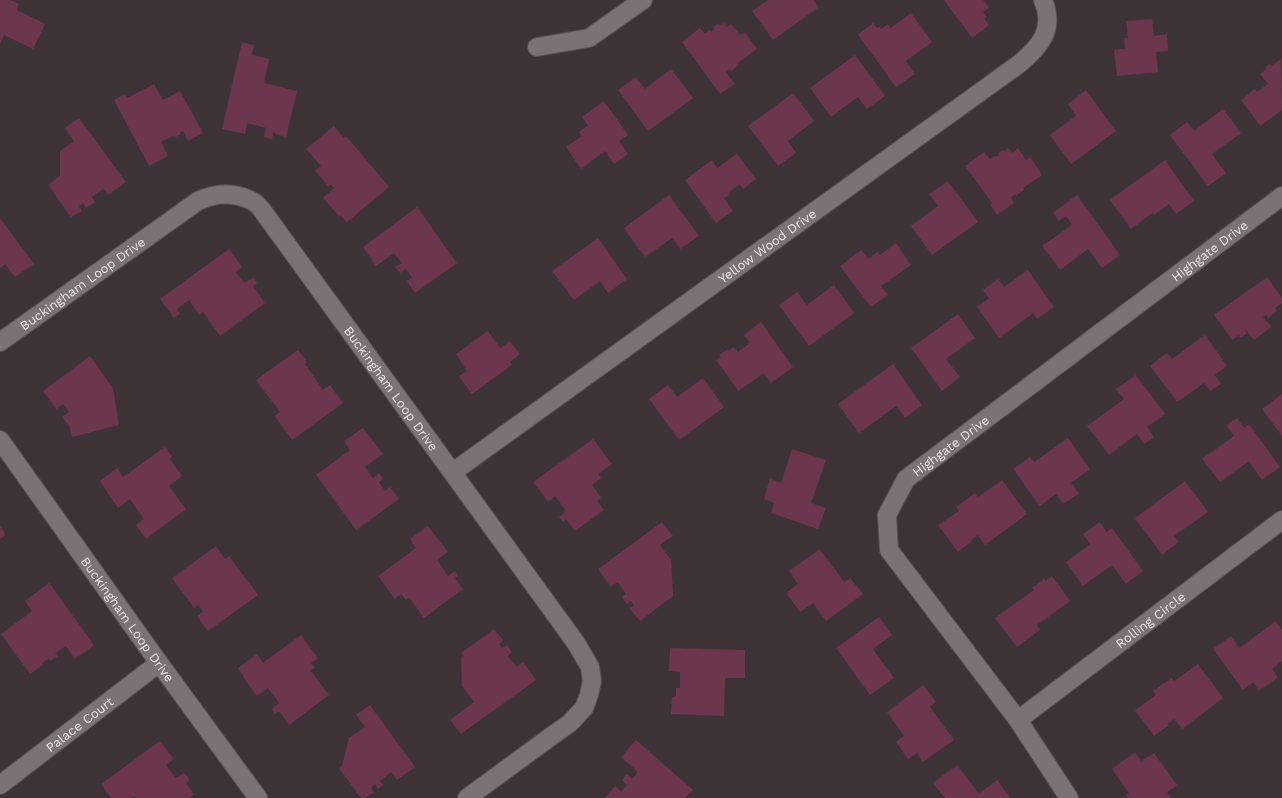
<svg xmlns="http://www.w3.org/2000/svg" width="1282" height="798" viewBox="0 0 1282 798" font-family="'Work Sans',sans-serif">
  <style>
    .building { fill: #6c364f }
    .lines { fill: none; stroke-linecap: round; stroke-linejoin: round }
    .street-casing { stroke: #585053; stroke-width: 20 }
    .street { stroke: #7c7175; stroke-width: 18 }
    .labels { text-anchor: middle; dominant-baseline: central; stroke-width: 4; stroke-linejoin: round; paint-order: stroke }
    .street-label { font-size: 13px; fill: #ece6e8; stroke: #32292d }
  </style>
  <rect width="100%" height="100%" fill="#3d3337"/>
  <g class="building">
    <polygon points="0,0 10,0 19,4 17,10 45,24 33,49 4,35 0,44"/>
    <polygon points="768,0 813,0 819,7 773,40 752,11"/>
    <polygon points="944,0 983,0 989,8 983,12 987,17 984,19 989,25 972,38"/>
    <polygon points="911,13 932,42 906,61 915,74 896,87 858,35 873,23 877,28 879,27 881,29 888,24 891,28"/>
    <polygon points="1152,19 1154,36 1167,34 1168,51 1156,52 1158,72 1117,76 1114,50 1125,49 1124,38 1128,38 1126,21"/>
    <polygon points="724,23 727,27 731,24 740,35 745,32 757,49 738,63 739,65 731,71 730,69 726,72 735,84 720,94 682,42 700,28 705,34 710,30 711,32 715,29 713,27 718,24 720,26"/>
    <polygon points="242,42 254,45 252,55 269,59 264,83 297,91 286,137 273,133 272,139 264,137 266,128 247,123 245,134 222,129"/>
    <polygon points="855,55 885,96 867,109 858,97 831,117 810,88"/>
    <polygon points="1281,59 1282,110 1260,126 1241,100 1255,89 1257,92 1268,84 1260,74 1267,69 1265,67 1270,64 1271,66"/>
    <polygon points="671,69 693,98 648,131 618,90 636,77 645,89"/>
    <polygon points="154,84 163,100 180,91 203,133 188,141 183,131 180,132 181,134 174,138 173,136 161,142 168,156 149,166 114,100 125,94 127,98"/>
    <polygon points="1086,90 1116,131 1071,164 1050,135 1076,116 1068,104"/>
    <polygon points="793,93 814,121 788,141 796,153 778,166 748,126"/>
    <polygon points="604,101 628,135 619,141 628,154 614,164 605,151 581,169 566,147 582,136 579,132 588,125 582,117"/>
    <polygon points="1223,109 1241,133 1212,154 1226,173 1208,186 1170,135 1187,122 1194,131"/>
    <polygon points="79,118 126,182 108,195 103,189 92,197 95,202 86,208 83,203 79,206 82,211 71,217 48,185 60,176 60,151 74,141 65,128"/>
    <polygon points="334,126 344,138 347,137 389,187 347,222 340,215 339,216 323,198 334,188 331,184 329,187 315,171 321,166 306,149"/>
    <polygon points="1008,148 1012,153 1018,148 1026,160 1030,157 1042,175 1023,188 1024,190 1016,196 1015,194 1011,198 1014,203 997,215 990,205 992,203 965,166 984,152 990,159 994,156 996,157 999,155 998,153 1003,150 1004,151"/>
    <polygon points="737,154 756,179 743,189 740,184 728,193 729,195 724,198 733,211 716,223 685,180 712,160 717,168"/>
    <polygon points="1165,160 1194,201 1176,214 1169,204 1154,215 1152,213 1131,229 1110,200"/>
    <polygon points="948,181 978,222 932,255 911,226 938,206 929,194"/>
    <polygon points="669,195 699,236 680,249 672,238 645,257 624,228"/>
    <polygon points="1077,195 1120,255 1102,268 1088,249 1060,270 1042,246 1072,225 1066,216 1059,221 1053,213"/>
    <polygon points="417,207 457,263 415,293 407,281 412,277 406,269 400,273 395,267 402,263 394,253 376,266 363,247"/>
    <polygon points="0,218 34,264 15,277 5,264 0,268"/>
    <polygon points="598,238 627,279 608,293 600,281 574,300 552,271"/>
    <polygon points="896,243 911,265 881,286 888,295 871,307 840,266 861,250 868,259 877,252 880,255"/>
    <polygon points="229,249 242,267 236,272 244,283 253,277 257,283 253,286 265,303 220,336 203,312 199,315 189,300 177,309 180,314 174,318 160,299"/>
    <polygon points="1028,270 1054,307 1037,319 1033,313 999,338 977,307 989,298 983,290 998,279 1004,287"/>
    <polygon points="1267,277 1282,298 1282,303 1275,308 1277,311 1268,318 1266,315 1263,317 1271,327 1254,340 1246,330 1245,331 1247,333 1241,338 1239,335 1232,340 1214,315"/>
    <polygon points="834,285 854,313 809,346 779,305 797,292 807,305"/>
    <polygon points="958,314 975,338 946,359 960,377 942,391 911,348"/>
    <polygon points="761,322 793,367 771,383 764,373 738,391 716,360 721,357 719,355 728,349 729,351 734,347 738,352 750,343 744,335"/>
    <polygon points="488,331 500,348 510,341 520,354 510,362 512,365 472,394 459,376 467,371 456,354"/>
    <polygon points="1205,335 1227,366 1215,375 1221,384 1210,391 1204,383 1177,402 1150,366 1167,353 1172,359"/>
    <polygon points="298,350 307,362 305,364 323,390 330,385 343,403 292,440 275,416 280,412 256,380"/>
    <polygon points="90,356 113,388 119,425 72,437 69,426 62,417 69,412 63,404 56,409 43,391"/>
    <polygon points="893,364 922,405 905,418 896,406 859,433 838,404"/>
    <polygon points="1136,375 1165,414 1147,427 1154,437 1144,444 1137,434 1109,455 1087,426 1124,399 1116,389"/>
    <polygon points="703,378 724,407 679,440 649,399 668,385 677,397"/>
    <polygon points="1282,394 1282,436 1262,409"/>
    <polygon points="1237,418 1244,428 1249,424 1280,467 1262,480 1249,461 1220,482 1202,459 1234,436 1226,425"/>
    <polygon points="363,428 383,454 365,467 373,478 379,473 383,479 379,482 385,491 390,487 399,499 356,530 316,475 350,450 344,441"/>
    <polygon points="1068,438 1090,469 1071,483 1079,493 1063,504 1056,494 1040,506 1013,469 1030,457 1034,462"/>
    <polygon points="593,439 612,464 598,474 601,478 592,485 601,498 597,501 604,510 575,531 566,519 563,522 559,517 566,511 555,496 548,502 533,482"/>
    <polygon points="165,447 172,457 170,459 182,476 169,486 186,509 146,539 136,525 144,519 130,499 118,508 100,481 117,468 123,477"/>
    <polygon points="792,449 826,460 811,503 826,508 818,529 771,513 774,503 764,499 770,479 781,483"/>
    <polygon points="1002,480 1027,514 985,545 978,535 971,540 972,541 958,552 938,525 959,511 956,507 975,493 978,497"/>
    <polygon points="1185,481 1208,512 1174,536 1179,542 1162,555 1135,518"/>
    <polygon points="662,522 673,536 660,545 671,560 673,596 640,621 629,608 634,605 631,601 627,604 622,597 626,594 618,582 611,587 598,569"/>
    <polygon points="1100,522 1107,532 1112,528 1143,571 1126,584 1112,565 1083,586 1066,562 1090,544 1083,534"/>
    <polygon points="0,526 6,535 0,539"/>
    <polygon points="428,526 448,552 437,560 448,576 455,571 458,576 455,578 463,589 424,618 409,597 406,600 401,594 395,599 378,576 416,548 410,539"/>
    <polygon points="216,546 225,559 229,556 258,595 208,631 197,616 203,612 198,605 194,608 172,578"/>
    <polygon points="820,549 844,582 850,578 863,594 826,621 813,603 800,612 786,593 798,584 789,571"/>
    <polygon points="1052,576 1070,601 1037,625 1040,630 1017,647 995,618 1034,590 1032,588 1041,581 1044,578 1046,581"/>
    <polygon points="49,583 94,645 75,659 66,646 55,653 58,656 51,661 49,658 42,663 43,665 30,674 1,634 32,611 25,601"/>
    <polygon points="879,617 892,635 873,649 894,678 870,695 836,648"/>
    <polygon points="1276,621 1282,630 1282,661 1272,669 1278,677 1259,691 1253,682 1243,690 1213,649 1231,636 1239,648"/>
    <polygon points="494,629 503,640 499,644 502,648 507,645 512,652 508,656 516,667 523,662 536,680 461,734 450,720 474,702 462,686 461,657 463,656 461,653"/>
    <polygon points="301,635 318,658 311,663 315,668 311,671 329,695 289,725 279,711 275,714 272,709 279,703 268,688 257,696 243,677 244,677 238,668 257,654 263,663"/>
    <polygon points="670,648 745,650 745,678 725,678 724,716 671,714 672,697 676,696 676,688 680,688 680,672 669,671"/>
    <polygon points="1198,664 1223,698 1182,729 1174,719 1167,724 1169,725 1154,736 1135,710 1156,695 1153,691 1172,678 1174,681"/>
    <polygon points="923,685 936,702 930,707 954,740 923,762 917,753 908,759 896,742 904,736 887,712"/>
    <polygon points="370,705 415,767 397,780 391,772 380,781 383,785 378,789 375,784 371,787 374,792 365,798 361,798 339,768 342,766 349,738 365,727 356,715"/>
    <polygon points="636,740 693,790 685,798 605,798 615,786 621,792 627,785 622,780 627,774 632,779 638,772 621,757"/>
    <polygon points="160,741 174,759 166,765 176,778 184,773 190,780 186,783 194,794 189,798 136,798 134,796 131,798 111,798 101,784"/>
    <polygon points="1135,752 1141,761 1154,753 1177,785 1167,792 1171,798 1128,798 1126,795 1129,793 1112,769"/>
    <polygon points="957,765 979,794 997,780 1010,798 945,798 933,783"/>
  </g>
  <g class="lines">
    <g class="street-casing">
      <g id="street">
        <polyline points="537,47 589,38 643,0"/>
        <path id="s1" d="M 0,342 L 198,201 C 215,193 233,192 250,200 C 255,202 259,206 262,210 L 576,643 L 590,667 L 592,681 L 589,695 L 584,708 L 570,723 L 553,735 L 467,798"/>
        <path id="s2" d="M 0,440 L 159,663 L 258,798"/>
        <path id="s3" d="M 453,472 L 1019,64 C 1041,46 1055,29 1043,0"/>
        <path id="s4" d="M 1018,720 L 1282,520"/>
        <path id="s5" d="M 0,785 L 159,663"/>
        <path id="s6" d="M 1069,798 L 1018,720 L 889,550 L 887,515 L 906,479 L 1282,196"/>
      </g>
    </g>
    <use href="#street" class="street"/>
  </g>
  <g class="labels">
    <g class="street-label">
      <text stroke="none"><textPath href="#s3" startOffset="387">Yellow Wood Drive</textPath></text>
      <text stroke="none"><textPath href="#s6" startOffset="762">Highgate Drive</textPath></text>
      <text stroke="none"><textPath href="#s1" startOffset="101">Buckingham Loop Drive</textPath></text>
      <text stroke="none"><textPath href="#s1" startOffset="533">Buckingham Loop Drive</textPath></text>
      <text stroke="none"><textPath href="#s6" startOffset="438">Highgate Drive</textPath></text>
      <text stroke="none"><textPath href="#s2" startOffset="220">Buckingham Loop Drive</textPath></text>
      <text stroke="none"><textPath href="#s4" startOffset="166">Rolling Circle</textPath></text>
      <text stroke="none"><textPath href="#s5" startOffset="100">Palace Court</textPath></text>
    </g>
  </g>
</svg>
